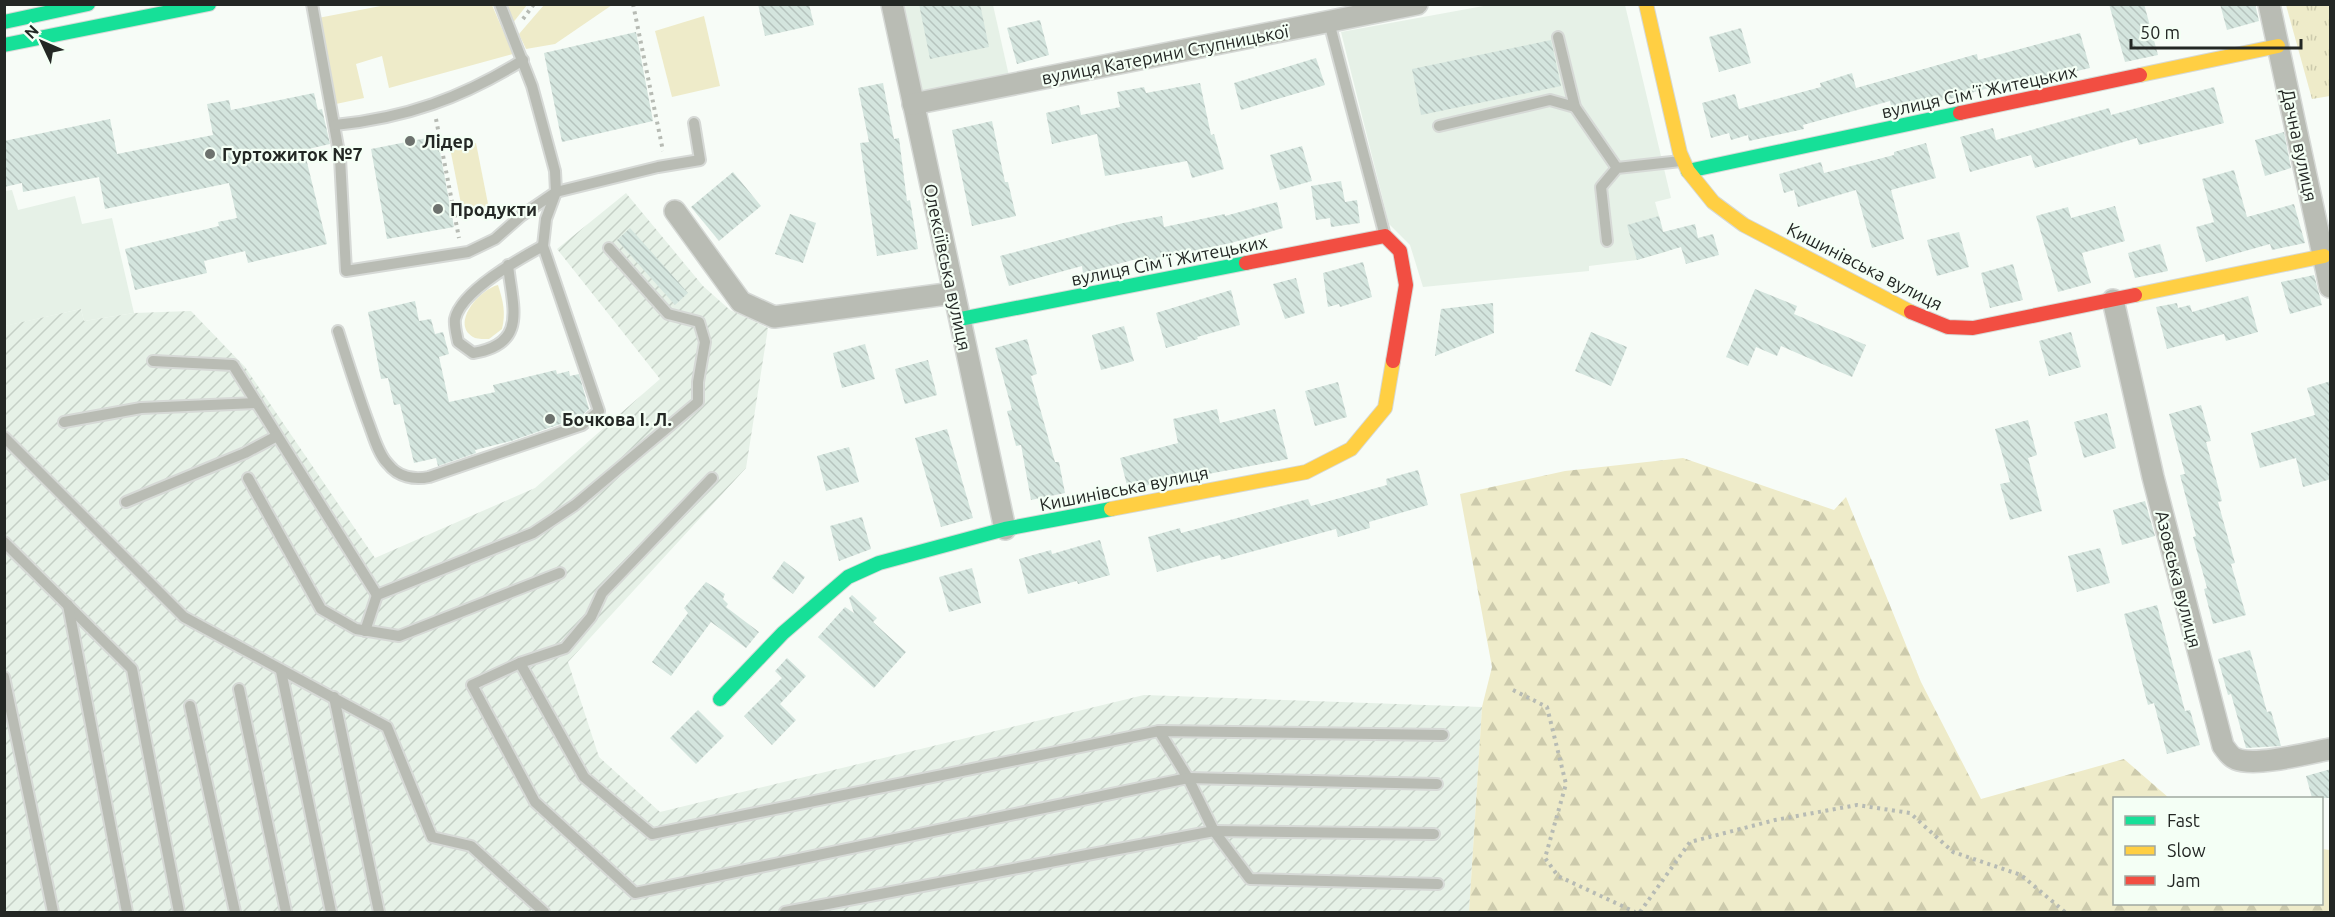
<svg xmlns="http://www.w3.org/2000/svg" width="2335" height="917" viewBox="0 0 2335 917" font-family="Ubuntu,sans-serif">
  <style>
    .built { fill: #e6f1e7 }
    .industrial { fill: url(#industrial-furrows) }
    .grass { fill: url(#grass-tufts) }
    .forest { fill: url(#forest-firs) }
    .park { fill: #eeebc9 }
    .building { fill: url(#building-back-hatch) }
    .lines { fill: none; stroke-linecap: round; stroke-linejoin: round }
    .lane-casing { stroke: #d6d9d6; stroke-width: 14 }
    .street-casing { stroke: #d6d9d6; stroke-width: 24 }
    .fast-casing { stroke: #d6d9d6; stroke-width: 16 }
    .slow-casing { stroke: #d6d9d6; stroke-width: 16 }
    .jam-casing { stroke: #d6d9d6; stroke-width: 16 }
    .path { stroke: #b7bbb4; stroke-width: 4; stroke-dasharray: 3 4.5; stroke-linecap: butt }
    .lane { stroke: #b9bcb4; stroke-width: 10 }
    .street { stroke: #b9bcb4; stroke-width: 21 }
    .fast { stroke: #16e098; stroke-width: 14 }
    .slow { stroke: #ffcf43; stroke-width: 14 }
    .jam { stroke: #f24e42; stroke-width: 14 }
    .poi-dot { fill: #6d726e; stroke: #f4fff5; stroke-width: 2 }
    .labels { text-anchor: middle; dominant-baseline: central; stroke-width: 4.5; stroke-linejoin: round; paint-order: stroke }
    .street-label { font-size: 18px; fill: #232724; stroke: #f4fff5 }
    .poi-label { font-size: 18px; font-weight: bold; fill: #232724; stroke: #f4fff5; text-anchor: start }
  </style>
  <defs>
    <pattern id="industrial-furrows" width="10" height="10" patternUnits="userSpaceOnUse" patternTransform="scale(1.5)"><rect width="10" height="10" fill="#e6f1e7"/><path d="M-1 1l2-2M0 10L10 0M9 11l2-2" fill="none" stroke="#c5cfc6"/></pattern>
    <pattern id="grass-tufts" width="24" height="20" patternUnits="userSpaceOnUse" patternTransform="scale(1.5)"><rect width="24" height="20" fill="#eeebc9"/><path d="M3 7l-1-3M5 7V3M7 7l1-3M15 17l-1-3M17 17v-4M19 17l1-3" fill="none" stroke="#cccaac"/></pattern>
    <pattern id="forest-firs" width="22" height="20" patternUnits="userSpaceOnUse" patternTransform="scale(1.5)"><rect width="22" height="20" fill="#eeebc9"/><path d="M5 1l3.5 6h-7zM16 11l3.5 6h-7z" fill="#cccaac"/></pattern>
    <pattern id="building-back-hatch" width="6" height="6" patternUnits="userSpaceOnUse" patternTransform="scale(1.5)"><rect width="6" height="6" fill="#d4e5de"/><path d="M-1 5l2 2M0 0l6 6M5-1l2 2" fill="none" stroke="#b6c4be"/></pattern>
  </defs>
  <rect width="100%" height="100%" fill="#f7fcf7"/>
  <g class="built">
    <polygon points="896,5 993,5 1009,76 921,94"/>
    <polygon points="1489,5 1625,5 1671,198 1655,202 1669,251 1637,260 1589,266 1589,271 1423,287 1410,245 1389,224 1341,32"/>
    <polygon points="12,190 18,210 75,196 82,224 112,218 134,313 84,321 81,309 5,326 4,191"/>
  </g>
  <polygon class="industrial" points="626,193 703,286 730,310 768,328 746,468 568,662 599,757 660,812 1144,695 1482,707 1469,912 5,912 4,326 81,309 84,321 134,313 191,311 245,367 375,558 535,488 660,379 557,249"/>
  <polygon class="grass" points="2286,5 2330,5 2330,96 2312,99"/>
  <polygon class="forest" points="1683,458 1834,510 1846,497 1921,682 1981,799 2124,759 2169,798 2114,798 2114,904 2322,904 2322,849 2330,850 2330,912 1469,912 1482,707 1492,667 1460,494 1565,471"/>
  <g class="park">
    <polygon points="386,5 492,5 513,54 389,88 382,56 356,64 364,98 336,104 318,18"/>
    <polygon points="505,5 527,5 512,24"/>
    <polygon points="544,5 544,4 612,5 555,44 526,49 519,34"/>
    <polygon points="704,16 720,86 672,97 655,31"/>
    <polygon points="476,143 489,209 463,214 450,148"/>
    <path d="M 498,285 C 503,301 506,312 502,329 L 489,339 C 485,339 478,339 475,338 C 448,325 480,289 498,285 Z"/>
  </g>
  <g class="building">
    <polygon points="758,4 809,4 814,25 765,36"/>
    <polygon points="919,4 980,4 989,47 930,59"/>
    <polygon points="2109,4 2144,4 2158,55 2125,62"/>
    <polygon points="2220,4 2255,4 2259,21 2227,30"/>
    <polygon points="1040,20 1049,55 1017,64 1007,28"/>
    <polygon points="1741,28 1751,63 1719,72 1709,37"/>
    <polygon points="636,32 653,121 562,142 544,53"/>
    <polygon points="2080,33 2090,68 2011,86 2010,82 1953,98 1892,111 1890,101 1803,125 1804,129 1749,141 1748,135 1731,140 1729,133 1711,138 1702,103 1735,94 1739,109 1821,87 1820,83 1852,73 1856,88 1977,54 1978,60"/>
    <polygon points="1551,40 1561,86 1421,115 1412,69"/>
    <polygon points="1316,58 1325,85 1241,110 1234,83"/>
    <polygon points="883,83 894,139 899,138 907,201 910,200 918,249 877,256 860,143 869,142 858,88"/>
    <polygon points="1200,83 1211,135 1214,134 1224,169 1192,178 1187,161 1105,176 1097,134 1052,144 1046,113 1079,105 1081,115 1120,107 1117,92 1144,87 1146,93"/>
    <polygon points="2214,87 2224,123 2139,145 2137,138 2035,168 2031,155 1970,172 1960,137 1993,128 1996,140 2109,108 2111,115"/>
    <polygon points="314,93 318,110 322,109 330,144 304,150 327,244 248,263 245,251 204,261 207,273 135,290 125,249 219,226 218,222 237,218 229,183 105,209 99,177 23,192 22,183 4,187 4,141 110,119 117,154 213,135 207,104 229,100 231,110"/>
    <polygon points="992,121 1005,182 1008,182 1016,216 972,226 952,130"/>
    <polygon points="2284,132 2291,168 2265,176 2255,140"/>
    <polygon points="437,136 454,227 387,239 371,149"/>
    <polygon points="1926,143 1936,178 1891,190 1904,239 1872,248 1856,190 1798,207 1794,190 1784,193 1779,174 1821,162 1824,173 1894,155 1894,152"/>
    <polygon points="1302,146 1312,181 1280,190 1270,155"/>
    <polygon points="2234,170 2247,217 2294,204 2305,243 2272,250 2270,244 2206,262 2196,227 2214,222 2202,179"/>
    <polygon points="733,172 761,206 719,241 691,207"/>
    <polygon points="1341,181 1345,202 1357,200 1360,223 1331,227 1330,218 1316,220 1311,186"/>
    <polygon points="1277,202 1283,228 1231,243 1169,256 1169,258 1138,264 1137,259 1083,273 1082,266 1009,286 1000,256 1123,223 1162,216 1164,227 1225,214 1225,216"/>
    <polygon points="2115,206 2125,241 2082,253 2091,283 2058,292 2036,216 2068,207 2071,218"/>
    <polygon points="790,214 816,223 803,263 775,254"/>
    <polygon points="1659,216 1663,232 1695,224 1698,238 1713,234 1719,255 1686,264 1681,247 1637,260 1627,225"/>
    <polygon points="630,228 688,293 675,305 617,240"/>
    <polygon points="1959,232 1969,267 1937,276 1927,240"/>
    <polygon points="2160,244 2168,271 2135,278 2128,253"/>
    <polygon points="1363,262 1372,297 1340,307 1339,304 1328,307 1323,273"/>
    <polygon points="2013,264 2023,300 1990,308 1981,273"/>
    <polygon points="2314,275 2322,305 2290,314 2281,282"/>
    <polygon points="1296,278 1305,313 1285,319 1273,284"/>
    <polygon points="1755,289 1797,306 1794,314 1866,345 1852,377 1781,346 1777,356 1756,347 1748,366 1726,357"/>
    <polygon points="1231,290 1240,325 1197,337 1198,339 1166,348 1156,313"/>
    <polygon points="2248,296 2258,332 2226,341 2224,334 2167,349 2156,307 2177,303 2178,308 2190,305 2192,312"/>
    <polygon points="415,301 419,321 431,319 435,334 443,332 449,354 439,357 449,402 495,392 493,385 556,370 557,374 569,371 570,376 579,374 589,409 581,416 569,419 569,421 511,441 475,450 476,453 438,466 436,458 414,463 400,404 394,405 388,378 381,379 368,312"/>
    <polygon points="1493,303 1494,333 1435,356 1441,309"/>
    <polygon points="1124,326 1134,361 1101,370 1092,335"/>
    <polygon points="1591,332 1627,347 1611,386 1575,371"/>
    <polygon points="2071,332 2081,367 2049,376 2039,341"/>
    <polygon points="1027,339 1037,374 1031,376 1055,462 1059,462 1065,493 1031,500 1021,445 1016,446 1007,411 1012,410 995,348"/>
    <polygon points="865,344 875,379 842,388 833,353"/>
    <polygon points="928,360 937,395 905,404 895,369"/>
    <polygon points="2331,381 2331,479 2303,487 2296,458 2260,468 2251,433 2315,415 2307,388"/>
    <polygon points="1338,382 1347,417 1315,426 1305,391"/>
    <polygon points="2201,405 2211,441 2206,442 2222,501 2218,502 2235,563 2231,564 2246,615 2213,624 2204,589 2207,588 2193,537 2196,536 2180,475 2185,474 2169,414"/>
    <polygon points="1217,409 1220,423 1275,409 1288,459 1128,489 1120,458 1178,443 1173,419"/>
    <polygon points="2107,413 2116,448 2084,458 2074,422"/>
    <polygon points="2028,420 2037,455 2028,458 2042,511 2010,520 2000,484 2010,482 1995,429"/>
    <polygon points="947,429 973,518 941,527 915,438"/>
    <polygon points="849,447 859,482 826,491 817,456"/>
    <polygon points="1418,470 1428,505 1369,522 1370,528 1338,537 1336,529 1221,560 1220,555 1157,572 1148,537 1180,528 1181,533 1308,499 1311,506 1387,485 1386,479"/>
    <polygon points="2145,501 2155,536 2122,545 2113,510"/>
    <polygon points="862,517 871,549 839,561 830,526"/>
    <polygon points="1100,540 1110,575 1078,584 1077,581 1028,594 1019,559 1051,550 1052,554"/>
    <polygon points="2100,548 2110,583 2077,592 2068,556"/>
    <polygon points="784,561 805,577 793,594 772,578"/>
    <polygon points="972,568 981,603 949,612 939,577"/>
    <polygon points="706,582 725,594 723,599 728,604 726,607 759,632 746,648 711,622 671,676 652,662 688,613 684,608"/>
    <polygon points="852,595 877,618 873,622 906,652 874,688 818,637 845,607 854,613 849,598"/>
    <polygon points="2157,605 2185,711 2190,710 2200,745 2167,754 2154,703 2148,705 2124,614"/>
    <polygon points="2250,650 2267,712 2271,711 2281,746 2246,748 2231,694 2228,695 2218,659"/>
    <polygon points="787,658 806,676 780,704 796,720 772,745 744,716 782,678 775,671"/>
    <polygon points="698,710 724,736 696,764 670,738"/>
    <polygon points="2331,769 2331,798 2312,798 2306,776"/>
  </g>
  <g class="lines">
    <g class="lane-casing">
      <g id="lane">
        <polyline points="312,4 340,158 346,271 468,252 495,239 521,216 556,192 658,167 700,160 694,123"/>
        <polyline points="1329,22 1385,236"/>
        <polyline points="1558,37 1575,107 1617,168"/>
        <path d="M 335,125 C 406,118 462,98 523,60"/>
        <polyline points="1439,126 1550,100 1575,107"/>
        <polyline points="1607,241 1601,187 1617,168 1681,161"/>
        <path d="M 508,265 C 512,306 529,344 473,353 L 458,342 C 457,336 454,326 455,319 C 461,291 519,259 543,246"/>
        <path d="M 338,331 C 348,363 358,395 370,427 C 374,438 379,455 388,464 C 398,477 414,480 429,477 L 582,425 L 599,411 L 543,246 L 546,219 L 556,192 L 555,171 L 532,86 L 500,4"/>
        <polyline points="153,361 233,365 377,595 533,533 575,505 698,402 698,382 705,342 699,322 668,314 609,248"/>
        <polyline points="64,422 141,408 257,403"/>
        <polyline points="4,437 184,617 387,727 432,837 471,846 544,912"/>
        <polyline points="248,478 321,609 356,629 399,636 560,573"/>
        <polyline points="126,502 245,453 277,436"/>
        <polyline points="4,542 132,669 179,912"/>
        <polyline points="68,605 127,912"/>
        <polyline points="365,631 377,595"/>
        <polyline points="520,663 565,648 591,617 602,593 712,478"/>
        <polyline points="281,671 331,912"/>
        <polyline points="4,677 53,912"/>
        <polyline points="239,689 286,912"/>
        <polyline points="334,697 379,912"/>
        <polyline points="190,706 235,912"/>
        <polyline points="1159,731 1188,778 1214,831 1250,879 1438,884"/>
        <polyline points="1437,784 1188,778 635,893 535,802 472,685 520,663 584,777 652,834 1159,731 1443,735"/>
        <polyline points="785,912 1214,831 1434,834"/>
      </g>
    </g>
    <g class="street-casing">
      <g id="street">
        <polyline points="892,4 1005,529"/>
        <polyline points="2269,4 2330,287"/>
        <polyline points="913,104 1417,4"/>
        <polyline points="675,211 741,302 774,317 954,293"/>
        <path d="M 2113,300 L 2153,477 L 2223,746 C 2227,751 2230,757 2236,759 C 2256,767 2309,753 2330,749"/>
      </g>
    </g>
    <g class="fast-casing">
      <g id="fast">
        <polyline points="4,22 88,4"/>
        <polyline points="4,45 209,4"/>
        <polyline points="1688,171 1960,113"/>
        <polyline points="960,319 1246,263"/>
        <polyline points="720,699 783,633 848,577 879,563 1005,529 1111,509"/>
      </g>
    </g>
    <g class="slow-casing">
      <g id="slow">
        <polyline points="1646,4 1680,153 1688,171 1713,202 1744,225 1911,312"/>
        <polyline points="2140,75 2278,46"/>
        <polyline points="2135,295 2324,256"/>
        <polyline points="1111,509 1306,472 1351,449 1385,408 1393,361"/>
      </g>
    </g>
    <g class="jam-casing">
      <g id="jam">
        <polyline points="1960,113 2140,75"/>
        <polyline points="1246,263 1385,236 1400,251 1406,285 1393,361"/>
        <polyline points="1911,312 1948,327 1973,328 2135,295"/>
      </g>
    </g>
    <g class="path">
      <polyline points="633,4 663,151"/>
      <polyline points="523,19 534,4"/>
      <polyline points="436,119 459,238"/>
      <polyline points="1513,690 1547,707 1566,784 1545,858 1558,876 1635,912"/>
      <polyline points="1640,912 1690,842 1775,820 1857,805 1910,813 1953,852 2021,875 2065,912"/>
    </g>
    <use href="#lane" class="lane"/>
    <use href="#street" class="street"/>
    <use href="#fast" class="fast"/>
    <use href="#slow" class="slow"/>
    <use href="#jam" class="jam"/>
  </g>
  <g class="poi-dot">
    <circle cx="410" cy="141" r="6"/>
    <circle cx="210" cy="154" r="6"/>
    <circle cx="438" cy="209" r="6"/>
    <circle cx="550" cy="419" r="6"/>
  </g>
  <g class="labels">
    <g class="street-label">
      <text transform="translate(1165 54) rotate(-11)">вулиця Катерини Ступницької</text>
      <text transform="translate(1979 91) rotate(-12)">вулиця Сімʼї Житецьких</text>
      <text transform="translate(2300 145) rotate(78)">Дачна вулиця</text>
      <text transform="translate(1169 260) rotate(-11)">вулиця Сімʼї Житецьких</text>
      <text transform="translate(1865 266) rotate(27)">Кишинівська вулиця</text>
      <text transform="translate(948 267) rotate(78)">Олексіївська вулиця</text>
      <text transform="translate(1124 488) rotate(-11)">Кишинівська вулиця</text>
      <text transform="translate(2179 579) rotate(76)">Азовська вулиця</text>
    </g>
    <g class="poi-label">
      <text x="422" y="141">Лідер</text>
      <text x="222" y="154">Гуртожиток №7</text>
      <text x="450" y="209">Продукти</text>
      <text x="562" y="419">Бочкова І. Л.</text>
    </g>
  </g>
  <rect width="2335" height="917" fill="none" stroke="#232724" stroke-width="12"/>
  <rect x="2113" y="797" width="210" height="108" fill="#f4fff5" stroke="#a0a9a1" stroke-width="1.5"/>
  <rect x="2125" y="816" width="30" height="9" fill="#16e098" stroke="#a0a9a1" stroke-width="1.5"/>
  <text x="2167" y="827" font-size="18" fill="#232724">Fast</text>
  <rect x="2125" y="846" width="30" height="9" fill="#ffcf43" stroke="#a0a9a1" stroke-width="1.5"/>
  <text x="2167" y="857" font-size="18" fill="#232724">Slow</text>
  <rect x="2125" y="876" width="30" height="9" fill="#f24e42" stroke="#a0a9a1" stroke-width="1.5"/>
  <text x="2167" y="887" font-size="18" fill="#232724">Jam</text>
  <g transform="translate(42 42) rotate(314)" stroke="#f4fff5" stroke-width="4.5" paint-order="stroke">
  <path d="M0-4.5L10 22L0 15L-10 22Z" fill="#232724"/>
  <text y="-9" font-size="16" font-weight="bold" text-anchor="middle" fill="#232724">N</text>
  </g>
  <path d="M2131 39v9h170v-9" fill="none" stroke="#232724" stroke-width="3"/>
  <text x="2140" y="39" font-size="18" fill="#232724" stroke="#f4fff5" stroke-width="4.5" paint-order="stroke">50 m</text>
</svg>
